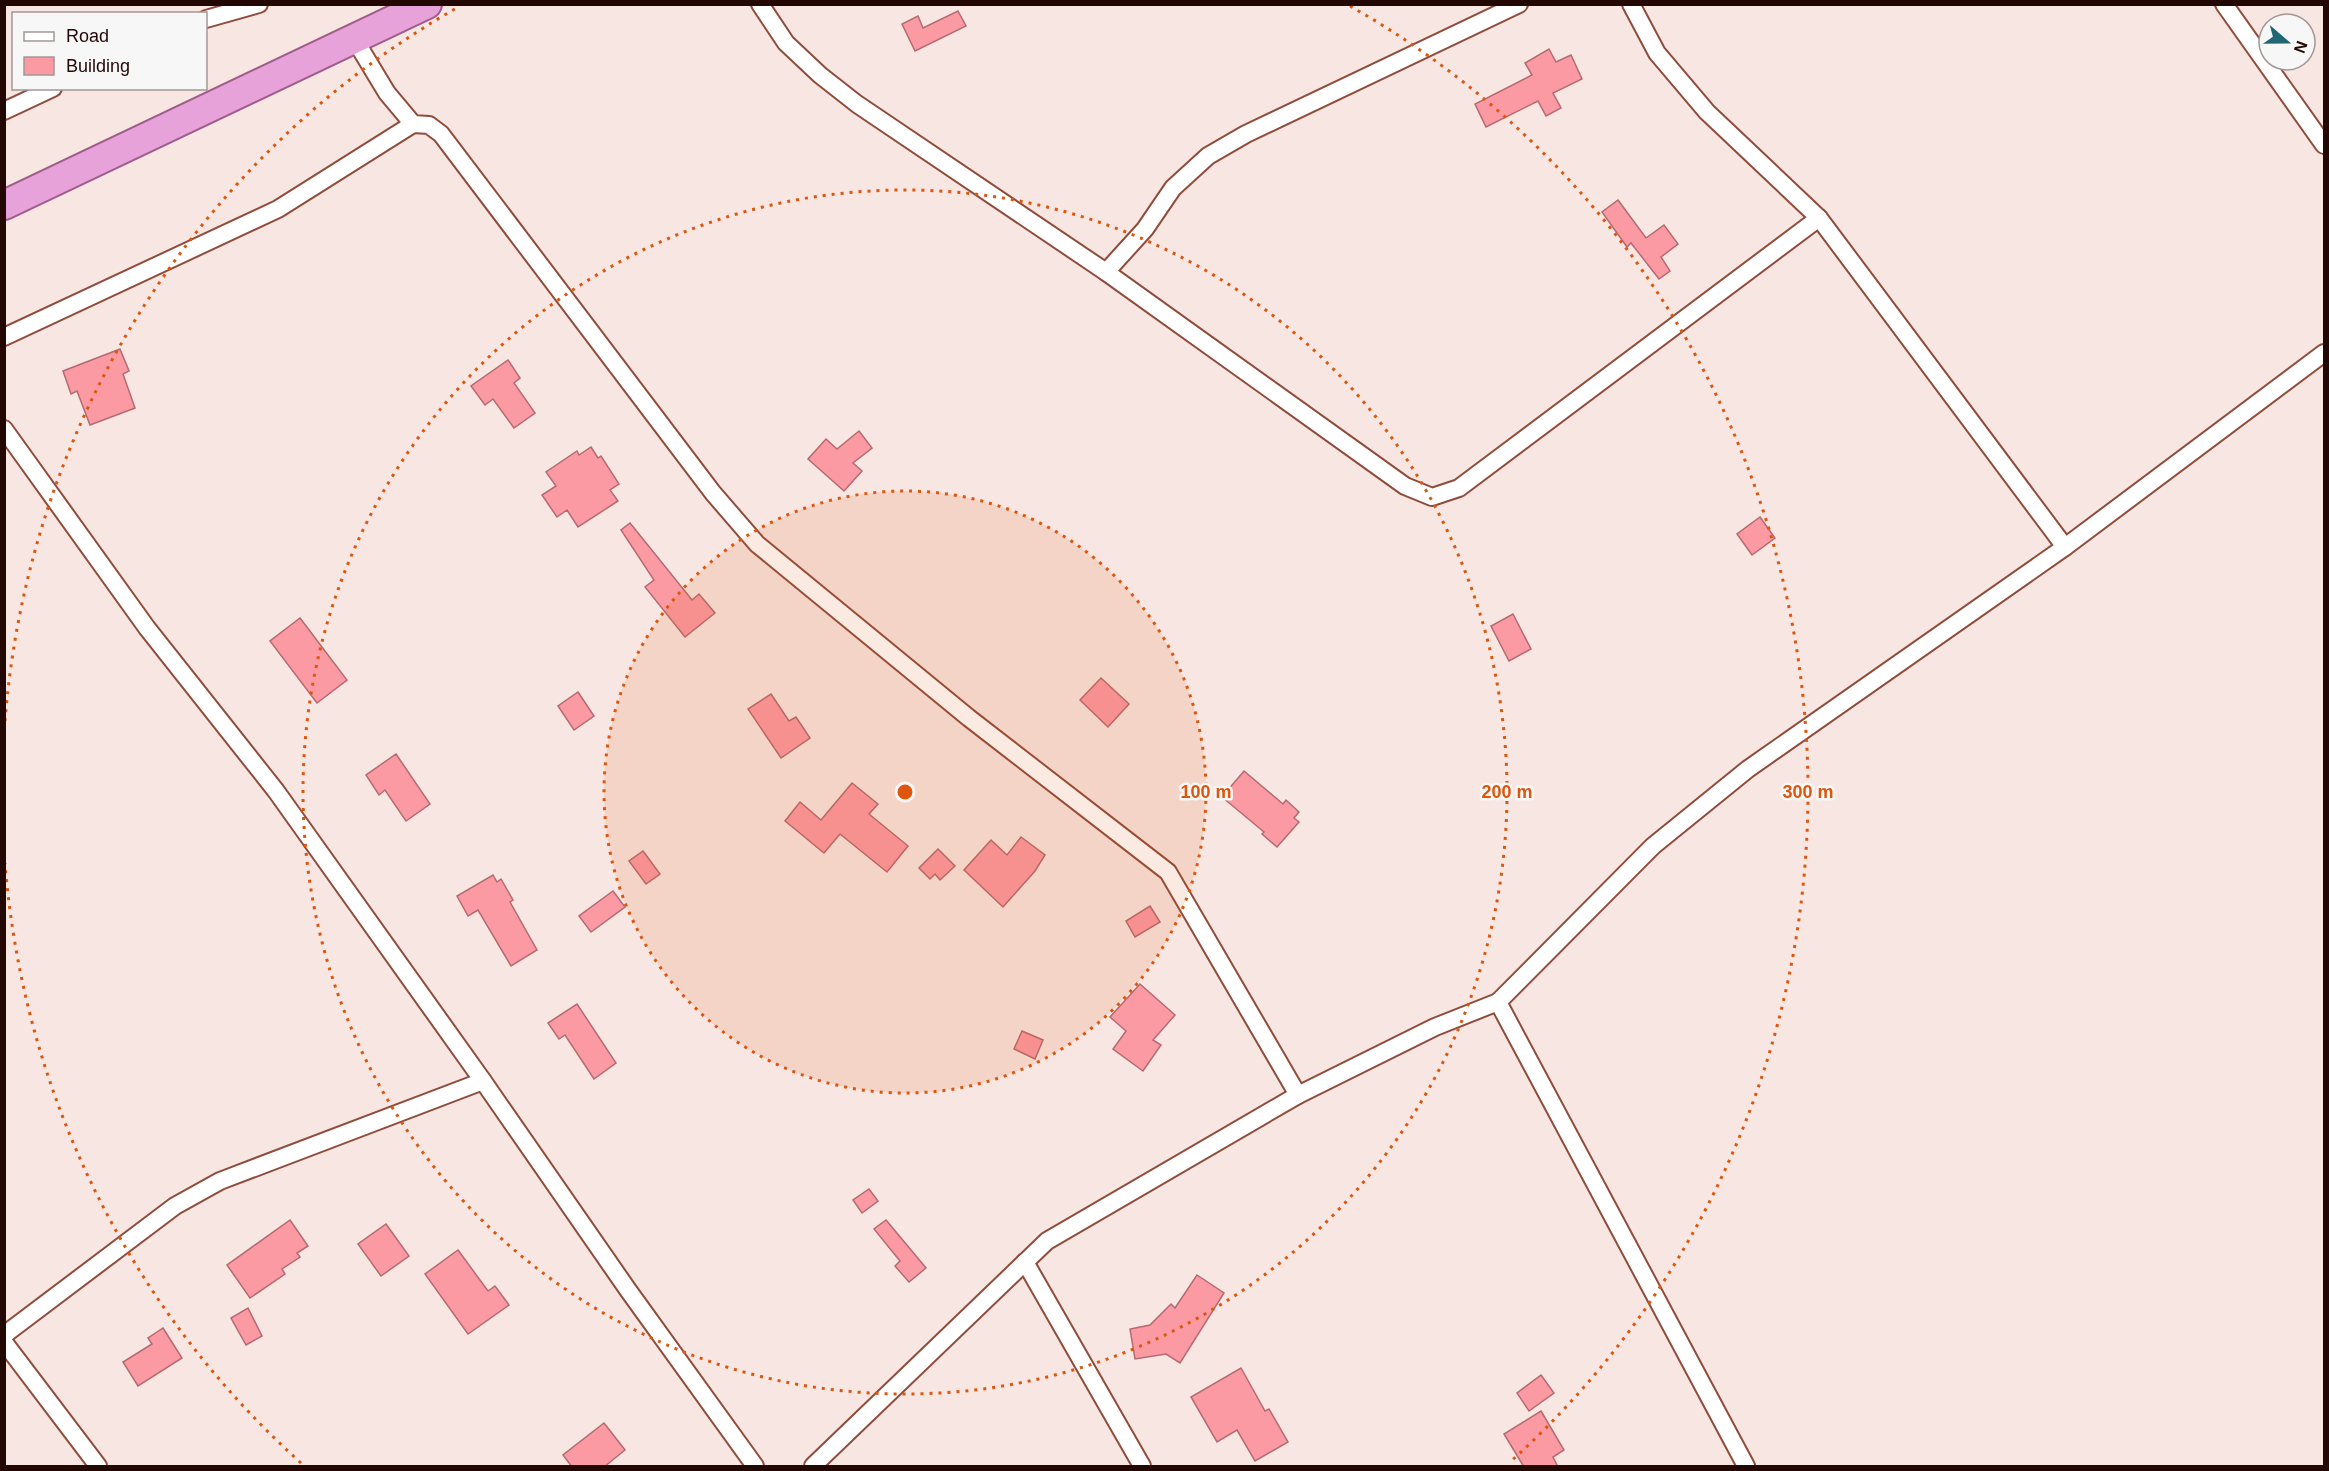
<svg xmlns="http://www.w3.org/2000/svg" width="2329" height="1471" viewBox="0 0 2329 1471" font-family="Arial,sans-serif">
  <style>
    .building { fill: #fb9aa3; stroke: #b56a71; stroke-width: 1.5 }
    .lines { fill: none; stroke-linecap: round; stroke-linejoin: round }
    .minor-casing { stroke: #904c3b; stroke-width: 20 }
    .trunk-casing { stroke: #9f5d89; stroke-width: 32 }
    .minor { stroke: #fff; stroke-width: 16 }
    .trunk { stroke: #e8a2da; stroke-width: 28 }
    .ring { fill: none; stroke: #de550c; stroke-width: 3; stroke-dasharray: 3 6 }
    .centre { fill: #de550c; stroke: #f7f7f7; stroke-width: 3 }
    .ring-label { font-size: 18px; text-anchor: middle; font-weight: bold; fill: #de550c; stroke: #f7f7f7; stroke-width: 5; stroke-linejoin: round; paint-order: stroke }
  </style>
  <rect width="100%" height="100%" fill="#f7e6e2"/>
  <g class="building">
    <polygon points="958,11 966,26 915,51 902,24 918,16 923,28"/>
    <polygon points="1549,49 1556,62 1571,55 1582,79 1553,93 1561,108 1546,116 1538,101 1486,127 1475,104 1532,75 1525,63"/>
    <polygon points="1618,200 1646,238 1664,225 1678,244 1661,257 1670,271 1659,279 1631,243 1627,247 1602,212"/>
    <polygon points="120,349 129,371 123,374 135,408 90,425 77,391 71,394 63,371"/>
    <polygon points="508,360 520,378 514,383 535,413 514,428 493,399 485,405 471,386"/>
    <polygon points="859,431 872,448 853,463 862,471 844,491 808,459 826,439 837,449"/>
    <polygon points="591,447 598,458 601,456 619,484 610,490 618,501 578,527 567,510 557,517 542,495 556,486 546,472 577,451 579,455"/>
    <polygon points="1760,517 1775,538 1752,555 1737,534"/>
    <polygon points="630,523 692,600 699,594 715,613 685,637 645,587 654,580 621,530"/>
    <polygon points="1513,614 1531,649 1509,661 1491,626"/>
    <polygon points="300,618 347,680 317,703 270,641"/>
    <polygon points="1101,678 1129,704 1108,727 1080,700"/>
    <polygon points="578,692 594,716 574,730 558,706"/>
    <polygon points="771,694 789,721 796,717 810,738 781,758 748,709"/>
    <polygon points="396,754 430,804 406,821 385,790 379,795 366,775"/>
    <polygon points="1244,771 1283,804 1286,800 1299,812 1294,818 1299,822 1277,847 1262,834 1264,832 1222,797"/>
    <polygon points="852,783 878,804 869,814 908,846 887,872 840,834 824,853 785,821 800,802 821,820"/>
    <polygon points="1021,837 1045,855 1035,871 1003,907 964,870 991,840 1007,855"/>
    <polygon points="938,849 955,866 940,880 935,874 930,879 919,868"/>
    <polygon points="643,851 660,874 646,884 629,861"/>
    <polygon points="493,875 497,882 501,879 513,900 510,902 537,950 511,966 478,910 468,916 457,896"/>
    <polygon points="613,891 625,907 591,932 579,916"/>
    <polygon points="1150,906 1160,922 1135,937 1126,921"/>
    <polygon points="1140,984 1175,1015 1153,1040 1161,1045 1143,1071 1113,1049 1126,1031 1110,1017"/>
    <polygon points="577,1004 616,1063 594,1079 565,1035 559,1039 548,1023"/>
    <polygon points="1022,1031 1043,1040 1035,1059 1014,1049"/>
    <polygon points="869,1189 878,1201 862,1213 853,1200"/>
    <polygon points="290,1220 308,1246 297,1253 300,1257 282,1269 285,1274 250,1298 227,1265"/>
    <polygon points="886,1220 926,1268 909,1282 895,1266 900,1261 874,1229"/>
    <polygon points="386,1224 409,1256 381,1276 358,1244"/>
    <polygon points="458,1250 488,1291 495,1286 509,1305 468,1334 425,1274"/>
    <polygon points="1197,1275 1224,1293 1180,1363 1166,1354 1135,1359 1130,1329 1150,1325 1171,1304 1175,1308"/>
    <polygon points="248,1308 262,1336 246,1345 231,1318"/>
    <polygon points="163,1328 182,1358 138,1386 123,1362 152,1344 148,1338"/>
    <polygon points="1241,1368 1265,1411 1269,1409 1288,1442 1255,1461 1237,1430 1217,1442 1191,1397"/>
    <polygon points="1541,1375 1554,1393 1529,1411 1517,1393"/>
    <polygon points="1541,1411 1564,1450 1553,1457 1558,1467 1524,1467 1504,1434"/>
    <polygon points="604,1423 625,1450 604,1467 572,1467 563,1455"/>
  </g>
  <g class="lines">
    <g class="minor-casing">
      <g id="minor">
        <polyline points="760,4 786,43 820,75 857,104 1106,272 1405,486 1432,497 1459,488 1819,218"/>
        <polyline points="1631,4 1657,53 1707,112 1819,218 2065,547"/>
        <polyline points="2224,4 2324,145"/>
        <polyline points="206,19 259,4"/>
        <polyline points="355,40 387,93 413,124 429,125 441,134 713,493 757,544 969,718 1168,872 1298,1095"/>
        <polyline points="4,111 53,88"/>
        <polyline points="1106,272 1145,229 1173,188 1208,156 1246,134 1519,4"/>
        <polyline points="4,337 278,209 413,124"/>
        <polyline points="4,429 147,628 276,791 483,1081 628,1290 755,1466"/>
        <polyline points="1025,1262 1142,1466"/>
        <polyline points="4,1335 175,1206 220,1181 483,1081"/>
        <polyline points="4,1342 98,1466"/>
        <polyline points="813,1466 1047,1241 1298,1095 1435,1027 1498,1002"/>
        <polyline points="1746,1466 1498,1002 1653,846 1748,769 2065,547 2324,353"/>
      </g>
    </g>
    <g class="trunk-casing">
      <polyline id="trunk" points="4,205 427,4"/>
    </g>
    <use href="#minor" class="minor"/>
    <use href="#trunk" class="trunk"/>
  </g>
  <circle cx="905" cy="792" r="301" fill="#de550c" fill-opacity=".12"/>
  <g class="ring">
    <circle cx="905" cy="792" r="301"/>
    <circle cx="905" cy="792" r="602"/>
    <path d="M301 1463A903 903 0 0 1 5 863M5 721A903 903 0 0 1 460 6M1350 6A903 903 0 0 1 1509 1463"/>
  </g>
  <circle cx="905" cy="792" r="9" class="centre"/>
  <g class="ring-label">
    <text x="1206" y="798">100 m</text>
    <text x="1507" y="798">200 m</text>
    <text x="1808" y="798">300 m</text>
  </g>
  <rect width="2329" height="1471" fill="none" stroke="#220703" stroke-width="12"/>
  <rect x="12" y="12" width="195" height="78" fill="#f7f7f7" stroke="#a29795" stroke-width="1.5"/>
  <rect x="24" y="32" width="30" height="9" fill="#ffffff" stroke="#a29795" stroke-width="1.5"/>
  <text x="66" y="42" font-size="18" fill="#220703">Road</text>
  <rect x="24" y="57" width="30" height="18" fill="#fb9aa3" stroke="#a29795" stroke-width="1.5"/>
  <text x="66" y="72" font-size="18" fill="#220703">Building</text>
  <g transform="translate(2287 42) rotate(110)"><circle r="28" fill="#f7f7f7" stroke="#a29795" stroke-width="1.5"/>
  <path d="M0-4.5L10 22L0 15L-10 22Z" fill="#206776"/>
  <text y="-9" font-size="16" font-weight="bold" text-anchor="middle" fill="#220703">N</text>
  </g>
</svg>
